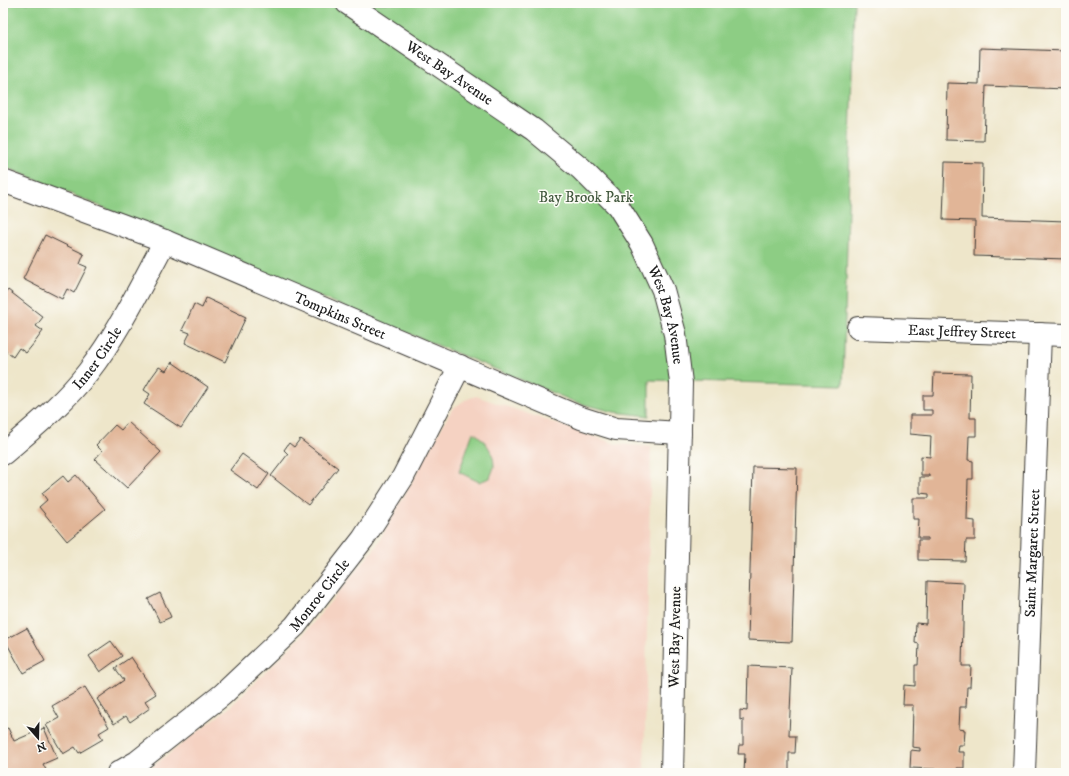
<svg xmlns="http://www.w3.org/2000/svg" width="1069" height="776" viewBox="0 0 1069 776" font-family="'IM FELL DW Pica',serif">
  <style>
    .built { fill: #f5d2c2 }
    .green { fill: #8dcd84; stroke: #547450 }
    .building { fill: #e1b597 }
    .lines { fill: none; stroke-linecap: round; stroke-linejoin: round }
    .minor-casing { stroke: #3c3a36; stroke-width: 24 }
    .tertiary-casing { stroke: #3c3a36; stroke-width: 24 }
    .minor { stroke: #fff; stroke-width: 22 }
    .tertiary { stroke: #fff; stroke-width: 22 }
    .labels { text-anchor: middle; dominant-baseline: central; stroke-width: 3; stroke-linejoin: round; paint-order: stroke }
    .street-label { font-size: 15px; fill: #1c1c1c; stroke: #fdfcf7 }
    .park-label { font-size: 15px; fill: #445a40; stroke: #fdfcf7 }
  </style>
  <rect width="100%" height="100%" fill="#fdfcf7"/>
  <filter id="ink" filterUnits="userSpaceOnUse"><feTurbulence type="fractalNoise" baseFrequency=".025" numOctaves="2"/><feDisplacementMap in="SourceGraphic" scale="8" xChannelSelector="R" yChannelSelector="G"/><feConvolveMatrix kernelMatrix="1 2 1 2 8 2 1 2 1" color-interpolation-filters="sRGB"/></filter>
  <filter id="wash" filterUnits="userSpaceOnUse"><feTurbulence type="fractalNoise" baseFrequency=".012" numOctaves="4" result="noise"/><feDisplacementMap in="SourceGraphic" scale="16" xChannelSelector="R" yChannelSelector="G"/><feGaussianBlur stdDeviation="0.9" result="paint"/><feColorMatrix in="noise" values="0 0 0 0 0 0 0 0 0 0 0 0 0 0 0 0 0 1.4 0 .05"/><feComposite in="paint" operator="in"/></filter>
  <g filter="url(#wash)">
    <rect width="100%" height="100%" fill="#eee6ca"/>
    <polygon class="built" points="476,396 616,444 651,447 644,773 144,773 230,707 302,636 376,547 452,409 465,400"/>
    <g class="green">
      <polygon points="3,3 854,3 843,385 649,380 649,416 614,412 575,402 3,166"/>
      <path d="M 473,432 C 484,439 494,451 494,466 C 494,469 491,474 490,478 L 479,482 L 459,472 Z"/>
    </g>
    <g id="blocks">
      <g class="building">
        <polygon points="980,48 1066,51 1066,89 986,86 984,141 946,140 947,83 979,84"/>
        <polygon points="945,162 983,163 982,218 1066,221 1066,259 974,256 975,221 943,220"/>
        <polygon points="45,235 84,254 80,264 87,267 74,293 67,289 62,299 23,279"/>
        <polygon points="8,290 43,317 36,326 43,331 35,342 26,353 19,348 13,357 3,349 3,297"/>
        <polygon points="206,298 246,317 225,362 185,343 190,333 182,330 188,318 194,304 202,308"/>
        <polygon points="172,362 208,387 181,428 144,404 150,394 144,390 151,378 159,367 166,371"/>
        <polygon points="934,373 971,374 970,418 976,418 976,436 969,436 968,460 973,461 973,479 968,479 967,520 975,521 975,540 966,540 965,561 918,560 918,540 928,540 928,538 918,538 919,519 913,519 913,498 929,498 929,494 920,493 920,477 929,477 929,475 921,475 921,456 930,457 931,436 910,434 910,415 932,415 932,410 923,410 923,395 933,395"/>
        <polygon points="128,422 161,452 127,488 95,459 102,451 96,445 115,425 121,430"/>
        <polygon points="300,439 338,468 308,505 271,476 288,454 284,450 289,443 294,447"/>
        <polygon points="242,454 269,474 258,490 230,470"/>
        <polygon points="753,467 797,468 792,642 748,640"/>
        <polygon points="76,475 105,509 67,541 39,507 47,500 42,493 63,476 68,482"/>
        <polygon points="927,581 964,583 962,666 971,666 970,687 967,687 966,707 960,707 959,729 965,730 964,745 959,745 958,752 964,752 964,768 957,768 957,770 910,768 911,750 920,751 920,748 912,747 913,705 903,705 904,685 915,686 915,665 918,665 919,644 915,643 916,623 926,624"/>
        <polygon points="160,593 171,617 160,622 148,599"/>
        <polygon points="27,628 45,661 23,673 5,640"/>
        <polygon points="111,641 122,656 100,672 89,656"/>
        <polygon points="131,657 156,694 145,701 150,708 130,722 126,716 114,724 97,699 124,680 115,668"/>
        <polygon points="748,666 792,668 789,734 789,736 796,736 795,753 789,753 789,773 744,773 745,754 738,754 739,745 743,745 743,719 740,720 740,710 747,711"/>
        <polygon points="85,687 109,727 99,733 103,739 79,753 75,747 63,754 46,725 59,718 52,706"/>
        <polygon points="8,728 14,741 44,728 57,758 43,764 46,770 39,773 6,773 3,767 3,730"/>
      </g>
    </g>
  </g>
  <g filter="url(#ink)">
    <use href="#blocks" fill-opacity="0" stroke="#3c3a36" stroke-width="1"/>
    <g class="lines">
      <g class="minor-casing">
        <g id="minor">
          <path id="s1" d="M 3,181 L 165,241 L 581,418 L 616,429 L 680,433"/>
          <path id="s2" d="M 858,328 L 1066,335"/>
          <path id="s3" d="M 3,454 C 33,428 64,403 88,372 C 119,332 141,285 165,241"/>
          <path id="s4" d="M 118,773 L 137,762 L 222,695 L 295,626 L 363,539 L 403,477 L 460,366"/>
          <path id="s5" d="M 1024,773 L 1040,334"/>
        </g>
      </g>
      <g class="tertiary-casing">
        <g id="tertiary">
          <path id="s6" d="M 347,3 L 534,130 L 581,169 L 618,206 L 642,244 L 663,290 L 675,334 L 681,383 L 672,773"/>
        </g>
      </g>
      <use href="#minor" class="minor"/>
      <use href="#tertiary" class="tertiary"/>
    </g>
  </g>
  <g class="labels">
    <g class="street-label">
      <text stroke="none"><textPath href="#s6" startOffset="124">West Bay Avenue</textPath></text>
      <text stroke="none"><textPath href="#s6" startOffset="460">West Bay Avenue</textPath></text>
      <text stroke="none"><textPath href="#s1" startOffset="363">Tompkins Street</textPath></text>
      <text stroke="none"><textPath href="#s2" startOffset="104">East Jeffrey Street</textPath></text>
      <text stroke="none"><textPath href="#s3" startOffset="135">Inner Circle</textPath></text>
      <text stroke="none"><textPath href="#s5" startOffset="220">Saint Margaret Street</textPath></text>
      <text stroke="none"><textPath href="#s4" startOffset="270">Monroe Circle</textPath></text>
      <text transform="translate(675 637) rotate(-89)">West Bay Avenue</text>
    </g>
    <g class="park-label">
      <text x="586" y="197">Bay Brook Park</text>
    </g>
  </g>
  <rect width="1069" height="776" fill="none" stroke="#fdfcf7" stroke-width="16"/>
  <g transform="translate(38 738) rotate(160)" stroke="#fdfcf7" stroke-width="3" paint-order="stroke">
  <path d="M0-3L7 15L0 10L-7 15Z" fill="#1c1c1c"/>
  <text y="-6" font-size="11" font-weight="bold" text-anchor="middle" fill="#1c1c1c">N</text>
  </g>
</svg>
